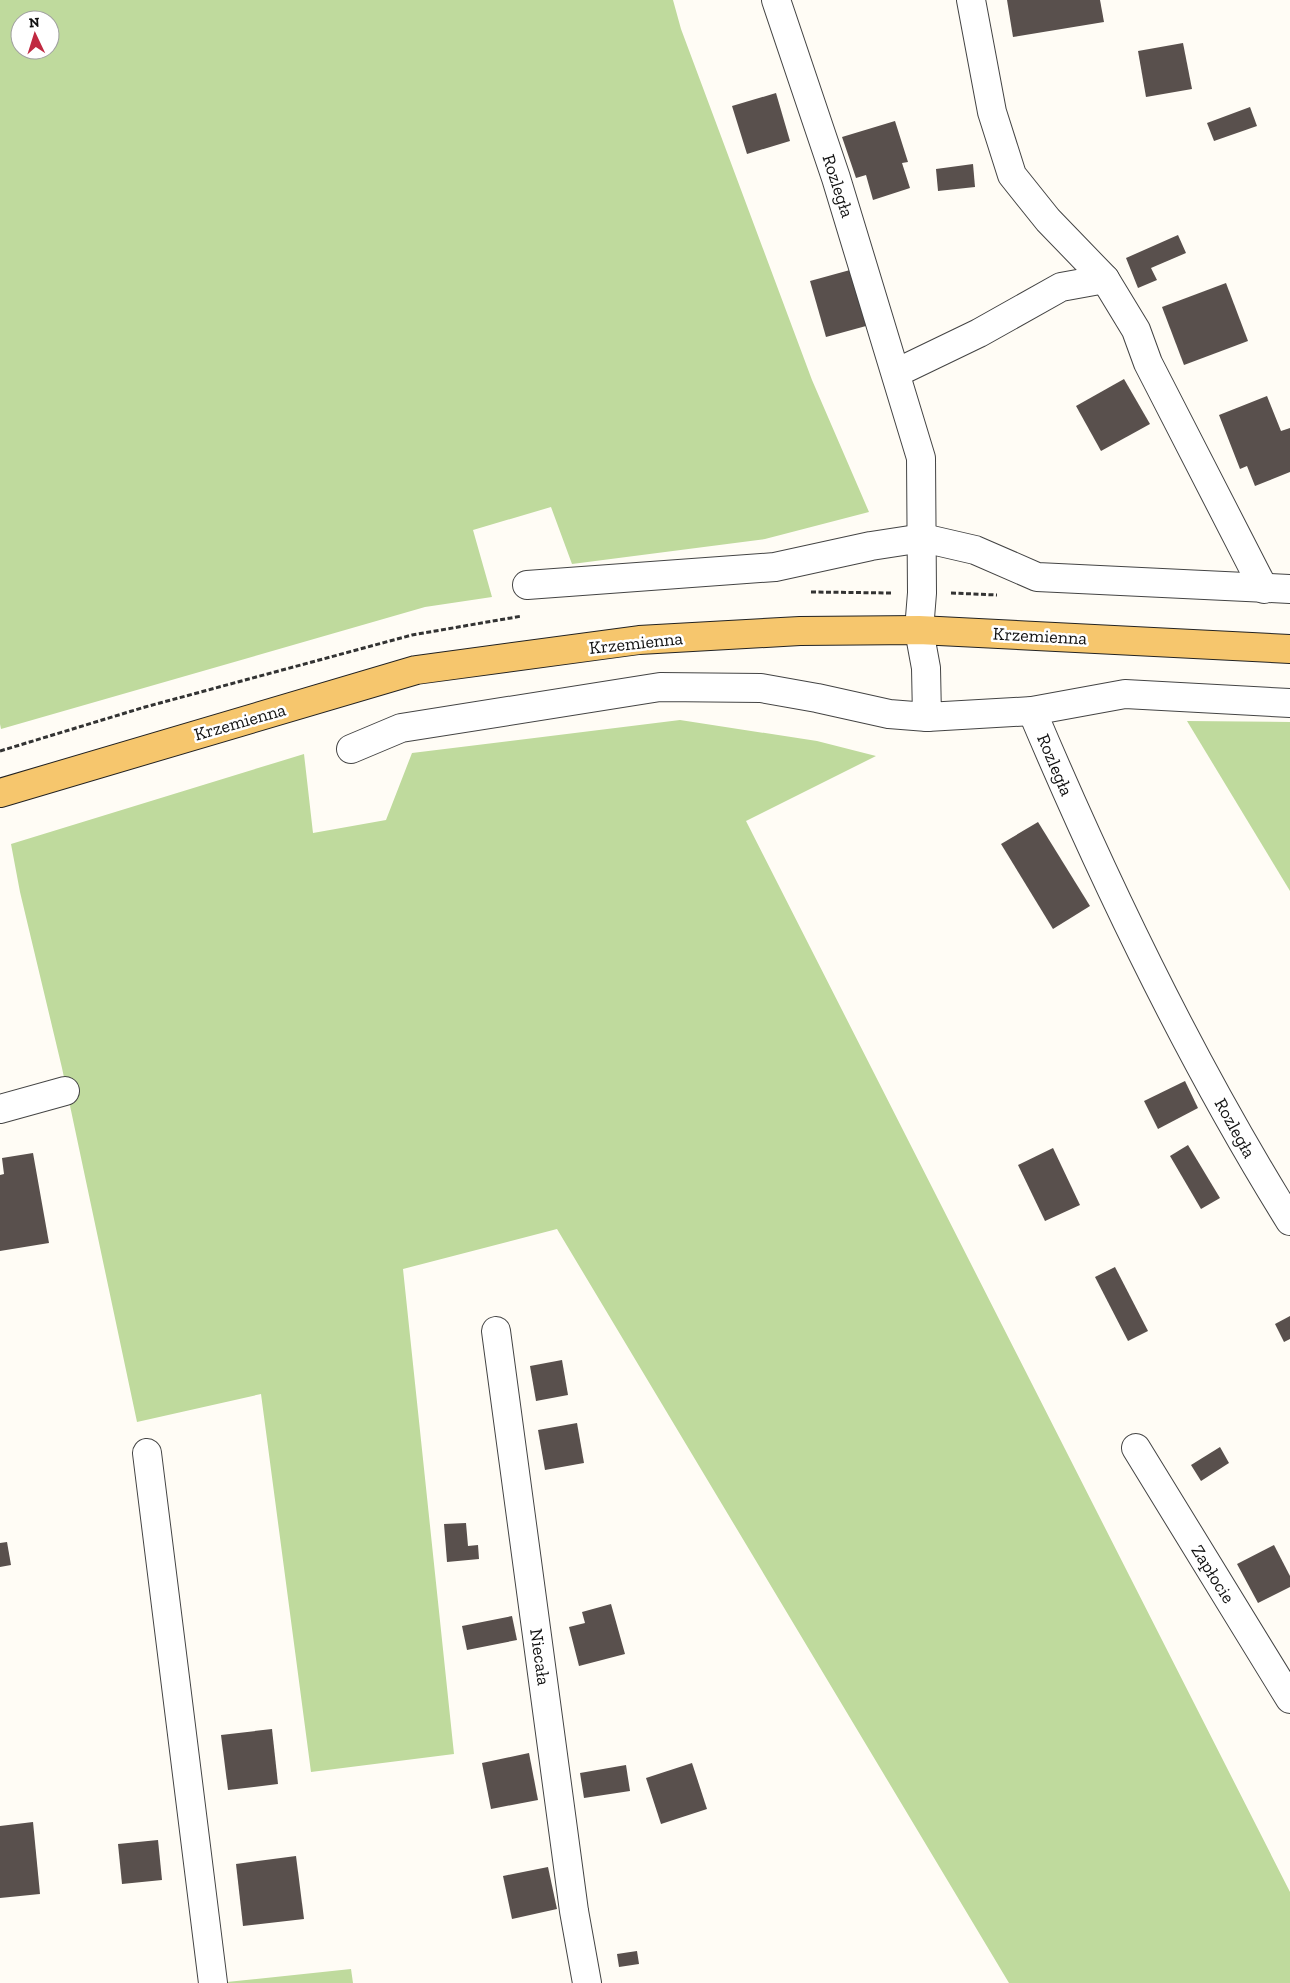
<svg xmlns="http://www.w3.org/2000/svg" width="1290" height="1983" viewBox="0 0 1290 1983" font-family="'Zilla Slab',serif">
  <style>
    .forest { fill: #bfda9d; fill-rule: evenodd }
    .building { fill: #59504d }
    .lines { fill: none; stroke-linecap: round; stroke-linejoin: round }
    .minor-casing { stroke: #444; stroke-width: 30 }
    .major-casing { stroke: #222; stroke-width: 30 }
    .path { stroke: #333; stroke-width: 3; stroke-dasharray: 5 2.5; stroke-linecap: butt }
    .minor { stroke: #fff; stroke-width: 28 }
    .major { stroke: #f6c66d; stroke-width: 28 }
    .labels { text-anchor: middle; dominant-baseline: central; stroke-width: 5; stroke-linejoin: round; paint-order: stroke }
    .street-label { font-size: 18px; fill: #111; stroke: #fff }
  </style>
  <rect width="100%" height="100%" fill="#fffcf5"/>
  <g class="forest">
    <path d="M 0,0 L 673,0 L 681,29 L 812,380 L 869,512 L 765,539 L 572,564 L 551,507 L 473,530 L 492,597 L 425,607 L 1,729 L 0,724 ZM 20,20 L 50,20 L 50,50 L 20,50 Z"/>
    <polygon points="680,720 817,741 876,756 746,821 1290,1892 1290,1983 1009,1983 557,1229 403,1269 454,1754 311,1772 261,1394 137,1422 62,1068 20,892 11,844 304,754 313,833 386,820 412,753"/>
    <polygon points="1187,721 1290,722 1290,891"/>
    <polygon points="351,1969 353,1983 217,1983"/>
  </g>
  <g class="building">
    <polygon points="1007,0 1100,0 1104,22 1013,37"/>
    <polygon points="1183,43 1192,89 1146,97 1138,51"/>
    <polygon points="776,93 790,141 747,154 732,106"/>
    <polygon points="1250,107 1257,126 1214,141 1207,123"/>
    <polygon points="895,121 908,162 902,163 910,188 873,200 866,175 856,178 842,137"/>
    <polygon points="973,164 975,187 938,191 936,169"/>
    <polygon points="1178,235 1186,253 1151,268 1157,280 1138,288 1126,258"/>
    <polygon points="850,270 866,326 826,337 810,281"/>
    <polygon points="1226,283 1248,341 1184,365 1162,307"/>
    <polygon points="1124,379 1150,424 1101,451 1076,406"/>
    <polygon points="1267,396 1281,431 1290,428 1290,472 1255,486 1247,466 1240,469 1219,415"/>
    <polygon points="1038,822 1090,906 1053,929 1001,844"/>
    <polygon points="1185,1081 1198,1108 1158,1129 1144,1101"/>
    <polygon points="1188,1145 1220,1198 1201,1209 1170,1156"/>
    <polygon points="1053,1148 1080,1205 1045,1221 1018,1165"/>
    <polygon points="33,1153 49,1243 0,1251 0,1175 4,1174 2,1158"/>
    <polygon points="1115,1267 1148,1331 1128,1341 1095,1277"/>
    <polygon points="1290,1316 1290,1339 1284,1342 1275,1324"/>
    <polygon points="562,1360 568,1395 536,1401 530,1366"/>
    <polygon points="577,1423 584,1463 545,1470 538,1430"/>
    <polygon points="1220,1447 1229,1463 1201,1481 1191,1465"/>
    <polygon points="466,1523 468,1546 478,1545 479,1559 447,1562 444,1524"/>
    <polygon points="7,1542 11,1565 0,1567 0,1543"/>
    <polygon points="1274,1545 1290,1576 1290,1587 1258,1603 1237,1564"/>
    <polygon points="611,1604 625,1654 579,1666 569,1627 585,1623 582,1612"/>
    <polygon points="512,1616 517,1640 467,1650 462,1626"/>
    <polygon points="272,1729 278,1784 228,1790 221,1735"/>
    <polygon points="529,1753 538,1800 491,1809 482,1763"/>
    <polygon points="692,1763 707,1809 661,1824 646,1778"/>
    <polygon points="626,1765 630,1791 584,1798 580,1773"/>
    <polygon points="33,1822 40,1894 0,1898 0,1826"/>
    <polygon points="158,1840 162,1880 122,1884 118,1844"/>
    <polygon points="296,1856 304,1919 243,1926 236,1864"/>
    <polygon points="548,1867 557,1909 512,1919 503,1876"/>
    <polygon points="637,1951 639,1964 619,1967 617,1954"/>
  </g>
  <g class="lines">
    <g class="minor-casing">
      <g id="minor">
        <polyline points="776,0 836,178 921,458 922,593 919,630 926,668 927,717 1032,711 1125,694 1290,703"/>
        <polyline points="971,0 992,112 1012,175 1048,220 1105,279 1136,330 1148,363 1264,589"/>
        <polyline points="896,373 979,333 1061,287 1105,279"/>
        <polyline points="527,585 775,567 871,546 923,538 975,550 1037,577 1290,589"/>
        <path d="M 1032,711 C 1106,886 1189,1059 1290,1221"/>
        <polyline points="351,749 401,728 660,687 761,688 817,698 889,714 927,717"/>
        <polyline points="0,1109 65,1091"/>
        <polyline points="496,1331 574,1911 587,1983"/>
        <polyline points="1136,1448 1290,1699"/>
        <polyline points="147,1453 213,1983"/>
      </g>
    </g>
    <g class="major-casing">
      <polyline id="major" points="0,793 416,670 639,640 800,631 919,630 1290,649"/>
    </g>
    <g class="path">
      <polyline points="811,592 893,593"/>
      <polyline points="951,593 997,595"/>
      <polyline points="0,751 145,707 412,635 522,616"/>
    </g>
    <use href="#minor" class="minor"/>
    <use href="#major" class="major"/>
  </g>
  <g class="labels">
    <g class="street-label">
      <text transform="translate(838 186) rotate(72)">Rozległa</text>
      <text transform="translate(1040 636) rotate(3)">Krzemienna</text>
      <text transform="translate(636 643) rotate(-6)">Krzemienna</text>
      <text transform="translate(240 722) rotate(-16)">Krzemienna</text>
      <text transform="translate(1055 765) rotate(67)">Rozległa</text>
      <text transform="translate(1235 1128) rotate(61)">Rozległa</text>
      <text transform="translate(1213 1574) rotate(58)">Zapłocie</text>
      <text transform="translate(540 1657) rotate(82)">Niecała</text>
    </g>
  </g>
  <g transform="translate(35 35) rotate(356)"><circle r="24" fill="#ffffff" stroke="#a0a0a0"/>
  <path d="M0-4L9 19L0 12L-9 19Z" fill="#c02941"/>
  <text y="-8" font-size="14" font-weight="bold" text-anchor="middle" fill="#111111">N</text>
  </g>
</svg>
